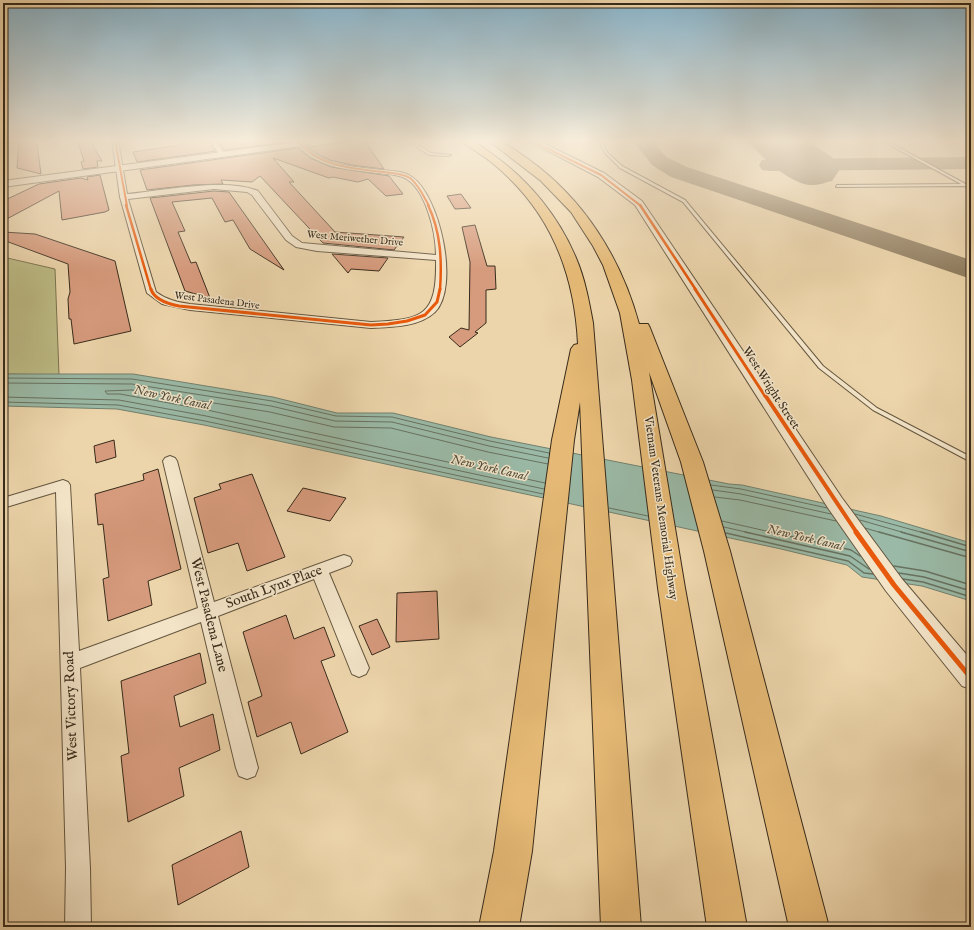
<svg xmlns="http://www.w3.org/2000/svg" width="974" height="930" viewBox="0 0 974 930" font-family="'IM FELL English',serif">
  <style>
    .green { fill: #bdbc86; stroke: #7a7450 }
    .water { fill: #9ab9a6; stroke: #72806e }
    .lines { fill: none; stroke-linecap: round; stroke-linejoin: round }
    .shore-far1 { stroke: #687260; stroke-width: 1 }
    .shore { stroke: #687260; stroke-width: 1.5 }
    .taxiway { fill: #928063; fill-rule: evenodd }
    .runway { fill: #928063; fill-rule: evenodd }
    .building { fill: #d69a7c; stroke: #372b1b }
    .service-casing { stroke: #64563f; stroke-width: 2 }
    .minor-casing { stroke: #64563f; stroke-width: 2 }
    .tertiary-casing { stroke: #64563f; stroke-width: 2 }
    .motorway-casing { stroke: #372b1b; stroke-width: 2 }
    .service { fill: #f3e4c8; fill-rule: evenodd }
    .minor { fill: #f3e4c8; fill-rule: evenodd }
    .tertiary { fill: #f3e4c8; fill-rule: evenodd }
    .motorway { fill: #e6ba76; fill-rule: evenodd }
    .cycleway-far4-casing { stroke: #f3e4c8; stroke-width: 3 }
    .cycleway-far3-casing { stroke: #f3e4c8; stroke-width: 4 }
    .cycleway-far2-casing { stroke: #f3e4c8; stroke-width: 5 }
    .cycleway-far1-casing { stroke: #f3e4c8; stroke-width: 6 }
    .cycleway-casing { stroke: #f3e4c8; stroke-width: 8 }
    .cycleway-far4 { stroke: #e8590c; stroke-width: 2 }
    .cycleway-far3 { stroke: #e8590c; stroke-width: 2.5 }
    .cycleway-far2 { stroke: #e8590c; stroke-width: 3 }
    .cycleway-far1 { stroke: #e8590c; stroke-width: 4 }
    .cycleway { stroke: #e8590c; stroke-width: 5 }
    .labels { text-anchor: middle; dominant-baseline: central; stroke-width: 3; stroke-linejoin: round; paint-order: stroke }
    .far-street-label { font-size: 10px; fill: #372b1b; stroke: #f3e4c8 }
    .street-label { font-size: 12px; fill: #372b1b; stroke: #f3e4c8 }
    .water-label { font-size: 13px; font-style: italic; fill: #504e3e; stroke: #f3e4c8 }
    .near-street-label { font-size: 14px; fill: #372b1b; stroke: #f3e4c8 }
  </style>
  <rect width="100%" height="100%" fill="#edd5ab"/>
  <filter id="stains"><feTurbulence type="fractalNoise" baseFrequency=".005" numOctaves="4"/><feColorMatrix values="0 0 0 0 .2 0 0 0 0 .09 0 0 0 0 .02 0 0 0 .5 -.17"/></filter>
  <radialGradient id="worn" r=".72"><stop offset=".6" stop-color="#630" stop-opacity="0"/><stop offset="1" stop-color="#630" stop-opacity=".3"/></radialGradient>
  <polygon class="green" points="3,257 55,269 59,375 3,374"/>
  <polygon class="water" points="3,374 133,374 273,397 337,413 393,413 491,437 729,484 742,485 881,516 971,543 971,601 922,586 862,577 847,565 781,549 204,425 117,409 3,406"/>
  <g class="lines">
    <g class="shore-far1">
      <polyline points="3,378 132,379 272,401 336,416 392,417 490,441 549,453"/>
      <polyline points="3,383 132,384 271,406 335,421 392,422 489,446 548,458"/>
      <polyline points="3,397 119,400 206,416 544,489"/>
      <polyline points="3,402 118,405 205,421 543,494"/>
      <polyline points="545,483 207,410 120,394 107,394 105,391 132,390 270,412 334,427 391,428 488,452 548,464"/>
      <polyline points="711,485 741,489 827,508"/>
      <polyline points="713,490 741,494 831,514"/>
      <polyline points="715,497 740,500 836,521"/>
      <polyline points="609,508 648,516"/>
      <polyline points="855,514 924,533"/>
      <polyline points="860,520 905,533"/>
      <polyline points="722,521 775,533"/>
      <polyline points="724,527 750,533"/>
      <polyline points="865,528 882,533"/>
    </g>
    <g class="shore">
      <polyline points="745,532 850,556 869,569"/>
      <polyline points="771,532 851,550 860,556"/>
      <polyline points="879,532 971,558"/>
      <polyline points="901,532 971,552"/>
      <polyline points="921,532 971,547"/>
      <polyline points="726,533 848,561 864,573 873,574"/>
      <polyline points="894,566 925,571 971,585"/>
      <polyline points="899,573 924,577 971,591"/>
      <polyline points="903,579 923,582 971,597"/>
    </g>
    <g class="taxiway">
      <polygon points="632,140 652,140 666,157 687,167 971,260 971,279 671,177 652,165"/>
      <polygon points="971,157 971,169 770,171 762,170 759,165 762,160 770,159"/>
    </g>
    <path class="runway" d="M 748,140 L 806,140 L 832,157 L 840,169 L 832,181 C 826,182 820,185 814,185 C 794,187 759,156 748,140 Z"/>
  </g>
  <g class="building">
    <polygon points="19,140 34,140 34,144 37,144 41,174 17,168"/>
    <polygon points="186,140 208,140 216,151 137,162 133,152 181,145 180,143 188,142"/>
    <polygon points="217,140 242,140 242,144 272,140 278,140 281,143 224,150"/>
    <polygon points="360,140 366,143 384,169 352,165 330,160 321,156 307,147"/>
    <polygon points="90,141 102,161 97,161 98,167 83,169 81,162 84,161 78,142"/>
    <polygon points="298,148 310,158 331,167 389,176 403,194 386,196 368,179 358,182 333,177 329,178 273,158 294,182 289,182 335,232 404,237 394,250 323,243 260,176 252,182 221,180 223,184 193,185 147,190 140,170"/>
    <polygon points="100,175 109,210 105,212 62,220 59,191 3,221 3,201 39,184 81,178 88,180 87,177"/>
    <polygon points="214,191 229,192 284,270 250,249 233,220 225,222 212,198 172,202 185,231 178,232 191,263 196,262 210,298 185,291 150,198"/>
    <polygon points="461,194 471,208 455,209 447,196"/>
    <polygon points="475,225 487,266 495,266 496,289 486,290 486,323 475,332 478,333 460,347 449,337 461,328 469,330 470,262 462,227"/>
    <polygon points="3,232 35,234 115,261 131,331 74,344 71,319 69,319 68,299 70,292 68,264 3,240"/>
    <polygon points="332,254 388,258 379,271 351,269 348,273"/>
    <polygon points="114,440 116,457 96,463 94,446"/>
    <polygon points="158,469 181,569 148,581 152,605 108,621 103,579 109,577 103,524 98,525 95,494 144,480 143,474"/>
    <polygon points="252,474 285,557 247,571 238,543 208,553 194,498 221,489 219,484"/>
    <polygon points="303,488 346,498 330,521 287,511"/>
    <polygon points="437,591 439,639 396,642 397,593"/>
    <polygon points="286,615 294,639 324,627 335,656 321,661 348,732 301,754 291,722 257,737 248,702 262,696 243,632"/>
    <polygon points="377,619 390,647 372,655 359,626"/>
    <polygon points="200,653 206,683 174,696 180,727 213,714 220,750 179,768 184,796 128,822 121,756 129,753 121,681"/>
    <polygon points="241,831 249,867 178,905 172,865"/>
  </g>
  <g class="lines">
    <g class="service-casing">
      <g id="service">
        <polygon points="411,140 415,143 415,145 413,145 408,140"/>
        <polygon points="598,140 601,140 607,152 622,166 685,200 823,366 877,408 971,457 971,462 873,410 819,368 683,202 620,168 605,153"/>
        <polygon points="885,140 971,187 971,189 965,186 836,187 837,185 961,184 881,140"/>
        <polygon points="418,146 420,146 431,153 451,155 449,156 429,155 418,148"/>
      </g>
    </g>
    <g class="minor-casing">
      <g id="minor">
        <path d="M 112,140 L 118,140 L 127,194 C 161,191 227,177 258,191 L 292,236 L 302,243 L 436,255 C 436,233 426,189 405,178 C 396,174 387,174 378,173 C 344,169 315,168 293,140 L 328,140 L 303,145 C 322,167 357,167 383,170 C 393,171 404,171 412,177 C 440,196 460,287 435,312 C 419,327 392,327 371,328 L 190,310 L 162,304 L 147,293 L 120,197 ZM 214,189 L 247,192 L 252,195 L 286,240 L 296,247 L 317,251 L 436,260 C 437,316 423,320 371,322 L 190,304 C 177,302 167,300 156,292 L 128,199 Z"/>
        <polygon points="209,140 215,140 225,154 224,155 220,155"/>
        <polygon points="170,456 175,458 177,461 214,602 338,557 344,555 350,557 352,561 350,565 329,573 369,668 366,674 359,677 352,674 314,579 218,616 258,768 255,776 247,779 239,776 236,768 201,622 80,668 90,868 91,927 65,927 66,868 56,492 3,508 3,498 63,480 68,482 70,485 79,651 198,608 163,461 165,458"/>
      </g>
    </g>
    <g class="tertiary-casing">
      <g id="tertiary">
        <polygon points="527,140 537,140 604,173 642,201 842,498 902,579 971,660 971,689 962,686 886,591 828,508 635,205 598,177"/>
        <polygon points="298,142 302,144 301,146 3,187 3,181"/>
      </g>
    </g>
    <g class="motorway-casing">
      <g id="motorway">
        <path d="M 460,140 C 463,140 468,140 472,141 C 479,143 486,150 492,154 C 529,180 559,217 576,258 C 585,279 589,301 593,323 L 641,927 L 601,927 L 580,402 L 574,440 L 532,851 L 519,927 L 479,927 L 494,851 L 552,440 L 571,349 L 574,345 L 578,344 C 575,281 555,222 508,177 C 499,168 488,159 477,152 C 472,148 464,145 460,140 Z"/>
        <path d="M 488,140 C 505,140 514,150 528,159 C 584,199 621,258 639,324 L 648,324 L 650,328 L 703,462 L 730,551 L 829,927 L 789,927 L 704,551 L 681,462 L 649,372 L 685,588 L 747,927 L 707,927 L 658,588 L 632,380 L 620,313 L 603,265 L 593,246 L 571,212 L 541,181 Z"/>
      </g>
    </g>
    <use href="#service" class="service"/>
    <use href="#minor" class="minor"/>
    <use href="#tertiary" class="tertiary"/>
    <use href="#motorway" class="motorway"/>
    <g class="cycleway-far4-casing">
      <g id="cycleway-far4">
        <polyline points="115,140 127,206"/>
        <path d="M 296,140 C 319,167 350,168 383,172 C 392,173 402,173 410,178 C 419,185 424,197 429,206"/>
        <polyline points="530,140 601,175 641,206"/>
      </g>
    </g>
    <g class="cycleway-far3-casing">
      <g id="cycleway-far3">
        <polyline points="126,205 151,290"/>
        <path d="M 428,205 C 441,232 442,261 440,290"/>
        <polyline points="640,205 696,290"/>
      </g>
    </g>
    <g class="cycleway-far2-casing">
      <g id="cycleway-far2">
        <path d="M 151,289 C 154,300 169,304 179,306 L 371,325 L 388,324 L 407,321 L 425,315 L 437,302 L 440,289"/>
        <polyline points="695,289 765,396"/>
      </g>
    </g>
    <g class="cycleway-far1-casing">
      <polyline id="cycleway-far1" points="765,395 857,533"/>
    </g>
    <g class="cycleway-casing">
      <polyline id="cycleway" points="856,532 894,585 971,678"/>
    </g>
    <use href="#cycleway-far4" class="cycleway-far4"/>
    <use href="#cycleway-far3" class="cycleway-far3"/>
    <use href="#cycleway-far2" class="cycleway-far2"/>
    <use href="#cycleway-far1" class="cycleway-far1"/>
    <use href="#cycleway" class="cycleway"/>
  </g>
  <linearGradient id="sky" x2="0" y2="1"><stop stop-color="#89b6ce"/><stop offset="0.52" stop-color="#f7ecd9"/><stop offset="1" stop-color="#f7ecd9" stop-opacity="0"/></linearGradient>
  <rect width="974" height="271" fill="url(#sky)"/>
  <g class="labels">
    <g class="far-street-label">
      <text transform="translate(355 239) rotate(5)">West Meriwether Drive</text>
      <text transform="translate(217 301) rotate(7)">West Pasadena Drive</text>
    </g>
    <g class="street-label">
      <text transform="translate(771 388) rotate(57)">West Wright Street</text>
      <text transform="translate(661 508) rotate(82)">Vietnam Veterans Memorial Highway</text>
    </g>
    <g class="water-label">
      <text transform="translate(172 398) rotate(12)">New York Canal</text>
      <text transform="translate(489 468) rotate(13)">New York Canal</text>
      <text transform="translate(805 538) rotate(13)">New York Canal</text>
    </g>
    <g class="near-street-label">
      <text transform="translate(274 587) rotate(-20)">South Lynx Place</text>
      <text transform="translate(209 615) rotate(76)">West Pasadena Lane</text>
      <text transform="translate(71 706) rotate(-92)">West Victory Road</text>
    </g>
  </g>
  <rect width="974" height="930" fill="none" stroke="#edd5ab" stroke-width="16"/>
  <rect x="4" y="4" width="966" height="922" fill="none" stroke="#372b1b" stroke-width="2"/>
  <rect x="8" y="8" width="958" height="914" fill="none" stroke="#372b1b"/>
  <rect width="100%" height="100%" filter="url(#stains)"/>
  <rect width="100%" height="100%" fill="url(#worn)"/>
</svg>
